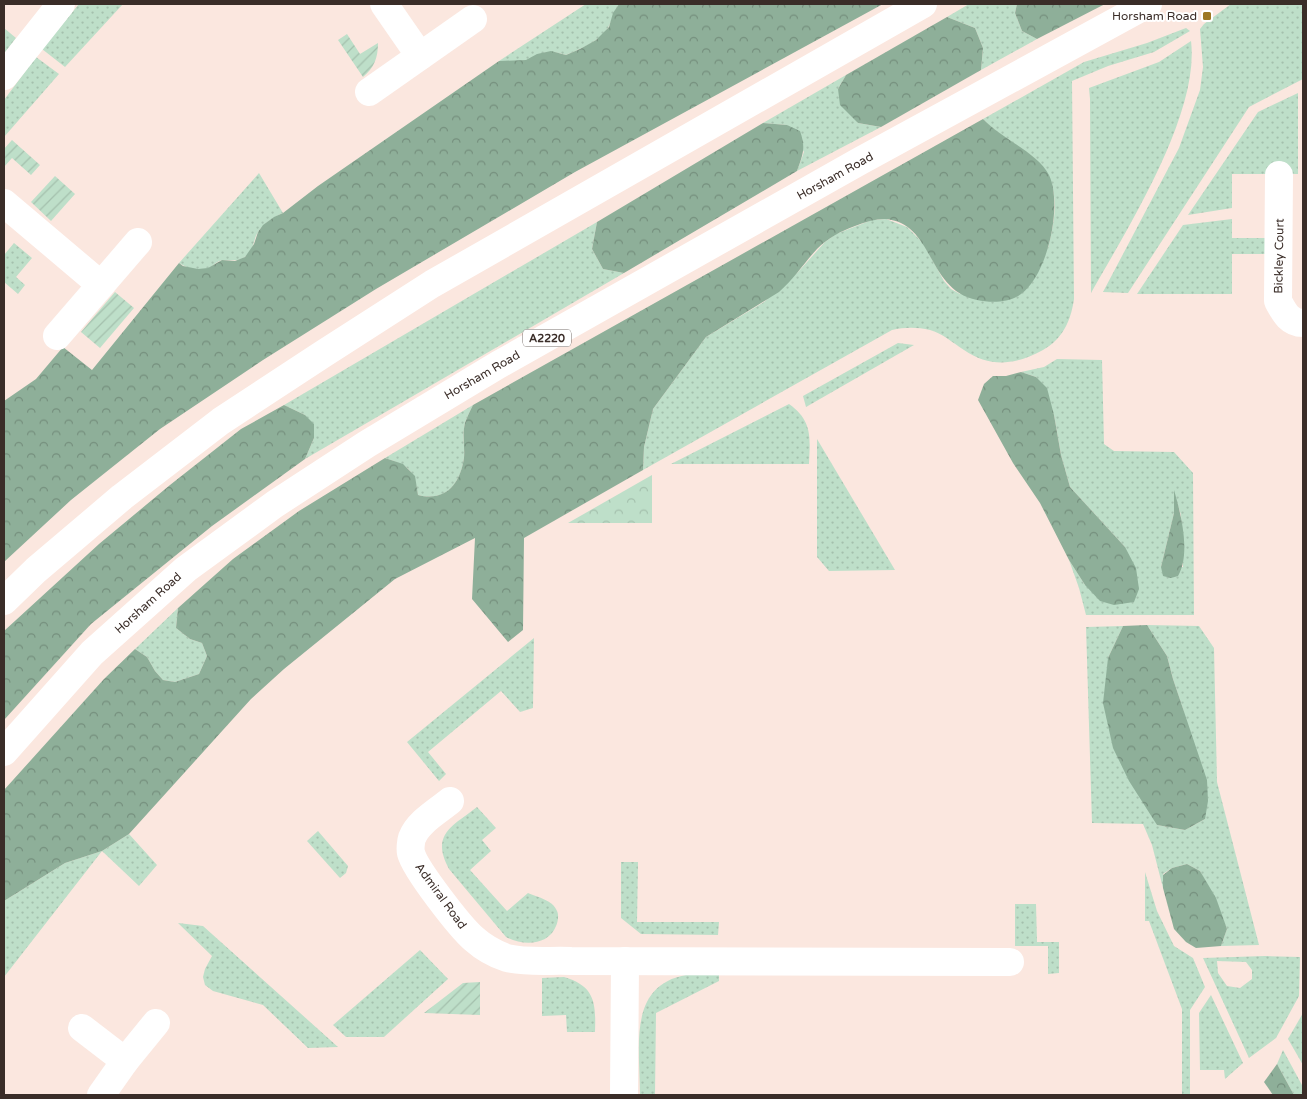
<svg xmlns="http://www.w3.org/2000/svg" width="1307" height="1099" viewBox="0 0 1307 1099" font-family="'Varela Round',sans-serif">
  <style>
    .grass { fill: url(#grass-dots); fill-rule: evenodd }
    .forest { fill: url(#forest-crowns) }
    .park { fill: url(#park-crowns) }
    .garden { fill: url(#garden-furrows) }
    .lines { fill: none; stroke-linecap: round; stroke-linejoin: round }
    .street { stroke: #fff; stroke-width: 28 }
    .primary { stroke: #fff; stroke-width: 28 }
    .poi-dot { fill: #9d7723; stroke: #fff; stroke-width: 2 }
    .labels { text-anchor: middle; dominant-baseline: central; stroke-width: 4; stroke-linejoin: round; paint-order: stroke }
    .shield { fill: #fff; stroke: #756c68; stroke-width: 1 }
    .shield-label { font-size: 11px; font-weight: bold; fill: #3a2d28 }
    .poi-label { font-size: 12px; fill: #3a2d28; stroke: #fff; text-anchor: end }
    .street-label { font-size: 12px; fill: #3a2d28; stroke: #fff }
  </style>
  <defs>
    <pattern id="grass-dots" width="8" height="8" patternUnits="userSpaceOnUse" patternTransform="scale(1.25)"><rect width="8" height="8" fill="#bedfc9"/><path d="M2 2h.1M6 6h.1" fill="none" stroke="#a4c0ad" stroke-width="1.8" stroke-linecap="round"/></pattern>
    <pattern id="forest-crowns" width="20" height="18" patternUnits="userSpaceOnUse" patternTransform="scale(1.25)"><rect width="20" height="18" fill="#8eaf99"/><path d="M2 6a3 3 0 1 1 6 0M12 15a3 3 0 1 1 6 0" fill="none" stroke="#758f7d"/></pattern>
    <pattern id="park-crowns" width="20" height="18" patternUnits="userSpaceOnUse" patternTransform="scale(1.25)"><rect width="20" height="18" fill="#bedfc9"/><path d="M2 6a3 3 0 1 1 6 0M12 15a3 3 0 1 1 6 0" fill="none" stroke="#a4c0ad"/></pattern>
    <pattern id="garden-furrows" width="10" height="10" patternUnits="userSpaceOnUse" patternTransform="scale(1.25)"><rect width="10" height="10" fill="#bedfc9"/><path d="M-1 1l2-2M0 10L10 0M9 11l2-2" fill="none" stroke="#a4c0ad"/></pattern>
  </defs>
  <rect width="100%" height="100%" fill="#fbe7df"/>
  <g class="grass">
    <polygon points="79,4 123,4 65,67 42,49"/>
    <path d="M 586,4 L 619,4 C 614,11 613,18 609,26 C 601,41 580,49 566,55 C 544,49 547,53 527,60 C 519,62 508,61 499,61 Z"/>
    <polygon points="969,4 1017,4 1015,13 1022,31 1037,39 981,70 983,48 975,28 947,17"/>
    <polygon points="1231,4 1303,4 1303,79 1249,107 1128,293 1103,292 1179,148 1200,90 1203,67 1200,29 1204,24"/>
    <polygon points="4,28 16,38 4,54"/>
    <path d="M 1186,28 L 1190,31 L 1154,52 L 1108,66 L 1072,81 L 1074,299 C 1071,320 1063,339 1043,350 C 1016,365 990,368 964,350 C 953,343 942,333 930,330 C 917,327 905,327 892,330 L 643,470 L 644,447 L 653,409 L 706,337 L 764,302 L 798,272 L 825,242 L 836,234 L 872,220 L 886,219 L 907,227 L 923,243 L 944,281 L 951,289 L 960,294 L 1048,248 C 1057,212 1062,179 1029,154 C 1013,142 997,134 983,119 L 1084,62 L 1147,43 Z"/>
    <path d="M 1191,41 C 1200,114 1127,229 1091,293 L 1090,99 L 1089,88 L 1159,62 Z"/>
    <polygon points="36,57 59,74 4,137 4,100"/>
    <polygon points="846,75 838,89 858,123 881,127 797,171 804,152 787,125 763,123"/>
    <polygon points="1298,93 1298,174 1232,174 1232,208 1188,215 1258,112"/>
    <path d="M 259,173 L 283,213 C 274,217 264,223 258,232 C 253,240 254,250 246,256 C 239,262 231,260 223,260 C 217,261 214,265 209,268 C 201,272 186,268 179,263 Z"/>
    <polygon points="1232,219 1232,238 1266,238 1266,254 1232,254 1232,294 1137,294 1183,225"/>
    <polygon points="597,222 592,249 603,269 624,273 305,459 314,438 305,415 284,405"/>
    <polygon points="14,243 32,258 16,277 25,285 18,294 4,282 4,255"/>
    <polygon points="898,343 914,345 806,407 803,396"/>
    <path d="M 1057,359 L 1102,360 L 1104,444 L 1114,451 L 1174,452 L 1193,473 L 1194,615 L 1086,615 L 1079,588 L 1069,560 L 1085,585 L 1125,547 L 1070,487 L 1061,455 L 1054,415 L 1036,377 L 1021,372 L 1044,367 ZM 1174,493 L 1181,515 L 1183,567 L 1161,567 L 1174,513 Z"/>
    <path d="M 789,404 C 813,421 810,438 809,464 L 671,464 Z"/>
    <path d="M 473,405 C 470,411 467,417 465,423 C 462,435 465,446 464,458 C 460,485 445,502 418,495 C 414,469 409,466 385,458 Z"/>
    <polygon points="817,439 895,570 829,571 817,557"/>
    <polygon points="178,608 176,628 190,639 202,643 207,656 199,674 175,682 163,680 155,671 147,657 135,649"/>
    <polygon points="1147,625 1199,626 1214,648 1217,782 1259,945 1221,946 1227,929 1200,871 1187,864 1172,868 1163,874 1163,888 1152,845 1143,824 1092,823 1086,627 1123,626 1108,658 1157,825 1185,830 1205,819 1183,709 1173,679 1167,656"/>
    <polygon points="534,638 533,708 520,712 501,691 428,752 446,774 439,781 407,742"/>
    <path d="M 477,807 L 496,828 L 482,840 L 491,851 L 470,870 L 507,911 L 528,893 C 537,897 553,900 557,911 C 559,915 558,922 556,926 C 548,946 523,946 506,937 L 449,869 C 430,834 453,826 477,807 Z"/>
    <polygon points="318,831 348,866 346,873 340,878 307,841"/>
    <polygon points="129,834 157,865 139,886 102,851 4,977 4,901 65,863 102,851"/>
    <polygon points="621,862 638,862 637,922 719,922 718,935 641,934 621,918"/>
    <polygon points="1145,872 1157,911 1174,946 1193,958 1205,987 1190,1010 1190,1095 1182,1095 1182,1009 1149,921 1145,921"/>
    <polygon points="1015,904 1036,904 1037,942 1059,942 1059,973 1048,974 1048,946 1015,946"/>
    <polygon points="178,923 203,926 338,1047 308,1048 263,1005 213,991 205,985 203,977 205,969 212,956"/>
    <polygon points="420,950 448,979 384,1037 346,1037 333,1025"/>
    <path d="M 1265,956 L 1300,957 L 1299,996 L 1276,1038 L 1249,1058 L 1203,958 ZM 1217,961 L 1246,962 L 1252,970 L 1252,979 L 1240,988 L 1227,986 L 1218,973 Z"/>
    <path d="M 693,974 L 719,975 L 719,981 L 656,1013 L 655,1095 L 640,1095 C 640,1046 626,981 693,974 Z"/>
    <path d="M 564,977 C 595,986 596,1003 595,1032 L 567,1032 L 566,1015 L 542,1016 L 542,978 Z"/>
    <polygon points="1211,995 1243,1063 1225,1079 1224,1070 1200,1070 1199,1013"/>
    <polygon points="1303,1013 1303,1065 1288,1039"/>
    <polygon points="1283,1050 1303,1087 1303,1095 1294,1095 1277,1064"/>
  </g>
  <g class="forest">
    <polygon points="619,4 883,4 575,172 376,289 263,360 160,429 71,500 4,562 4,401 36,379 63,347 92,370 179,263 183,266 198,269 208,268 222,260 235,261 245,257 254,244 258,232 263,225 274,217 283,213 318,186 499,61 526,60 537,54 551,51 566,55 580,49 596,40 609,27 613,13"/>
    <polygon points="1017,4 1105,4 1037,39 1022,31 1015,13"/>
    <polygon points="947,17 975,28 983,48 981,70 881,127 858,123 840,105 838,89 846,75"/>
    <path d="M 983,119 C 1002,139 1038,153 1049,175 C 1063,204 1048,275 1021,294 C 1009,303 991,303 977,300 C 926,290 935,223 885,219 C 875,219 865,222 855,226 C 841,231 828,238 817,249 C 804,263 794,279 779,292 L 706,337 L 653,409 L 644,447 L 643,470 L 524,538 L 523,630 L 508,642 L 472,599 L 475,538 L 395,579 L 284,669 L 251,699 L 129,834 L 102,851 L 65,863 L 4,901 L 4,790 L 104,679 L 135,649 L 147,657 L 155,671 L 163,680 L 175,682 L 199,674 L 207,656 L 202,643 L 190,639 L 176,628 L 178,608 L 233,559 L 299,511 L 385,458 L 403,464 L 415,476 L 418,495 C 446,502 460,484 464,458 C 465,446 462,435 465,423 C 467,417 470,411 473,405 Z"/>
    <path d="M 763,123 L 787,125 L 800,131 C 806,148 803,154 797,171 L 624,273 L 603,269 L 592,249 L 597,222 Z"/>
    <polygon points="1021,372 1036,377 1047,388 1054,415 1061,455 1070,487 1125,547 1136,568 1139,589 1134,602 1114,605 1100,601 1085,585 1069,560 1040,503 1013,463 978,400 984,384 993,376 1006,376"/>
    <polygon points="284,405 305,415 314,424 314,438 305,459 212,526 91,624 4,720 4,631 99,544 170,485 241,429"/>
    <path d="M 1174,490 C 1181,514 1191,554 1178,576 L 1171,578 L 1163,576 L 1161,567 L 1174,513 Z"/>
    <polygon points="1147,625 1167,656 1173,679 1207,780 1208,801 1205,819 1185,830 1157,825 1129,781 1113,748 1103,703 1108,658 1123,626"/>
    <polygon points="1187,864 1200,871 1216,898 1227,929 1221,946 1196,948 1186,942 1174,929 1163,888 1163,875 1172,868"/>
    <polygon points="1277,1064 1294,1095 1273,1095 1264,1082"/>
  </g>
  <polygon class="park" points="652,475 652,523 568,523"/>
  <g class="garden">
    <path d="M 347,34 L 360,54 L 378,43 C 378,58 374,68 363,77 L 338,40 Z"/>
    <polygon points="12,140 40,165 31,175 12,158 4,167 4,149"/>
    <polygon points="55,176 75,194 51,221 31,202"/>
    <polygon points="115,292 134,308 100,348 81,332"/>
    <polygon points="480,982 480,1015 424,1013 463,983"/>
  </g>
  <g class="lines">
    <g class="street">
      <polyline points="384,4 420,56"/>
      <polyline points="4,76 61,4"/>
      <polyline points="369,92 473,19"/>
      <path d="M 1279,175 L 1278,301 C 1284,312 1289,323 1303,323"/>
      <polyline points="4,203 101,285"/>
      <polyline points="57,336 138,242"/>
      <path d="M 450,801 C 438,811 418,822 412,838 C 411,841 410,849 411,853 C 415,869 460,927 474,939 C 483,947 495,954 507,958 C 527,963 551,960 571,961 L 1010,962"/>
      <polyline points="82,1028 125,1061"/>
      <polyline points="101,1095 125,1061 156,1023"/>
      <polyline points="624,1095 625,961"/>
    </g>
    <g class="primary">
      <polyline points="4,601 36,570 122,497 221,421 323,354 432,284 923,4"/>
      <polyline points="4,752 92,653 186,569 275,504 367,444 498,365 860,161 1148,4"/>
    </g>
  </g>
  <rect class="poi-dot" x="1202" y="11" width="10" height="10" rx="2.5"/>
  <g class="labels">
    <rect class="shield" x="523" y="329.5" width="48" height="17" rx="4"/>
    <g class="shield-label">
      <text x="547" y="338">A2220</text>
    </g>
    <g class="poi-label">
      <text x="1197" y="16">Horsham Road</text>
    </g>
    <g class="street-label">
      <text transform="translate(835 176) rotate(-29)">Horsham Road</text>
      <text transform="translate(1279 256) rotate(-89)">Bickley Court</text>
      <text transform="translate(482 375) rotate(-30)">Horsham Road</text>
      <text transform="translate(148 603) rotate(-42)">Horsham Road</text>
      <text transform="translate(441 896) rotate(54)">Admiral Road</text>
    </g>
  </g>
  <rect width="1307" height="1099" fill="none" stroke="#3a2d28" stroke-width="10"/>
</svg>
